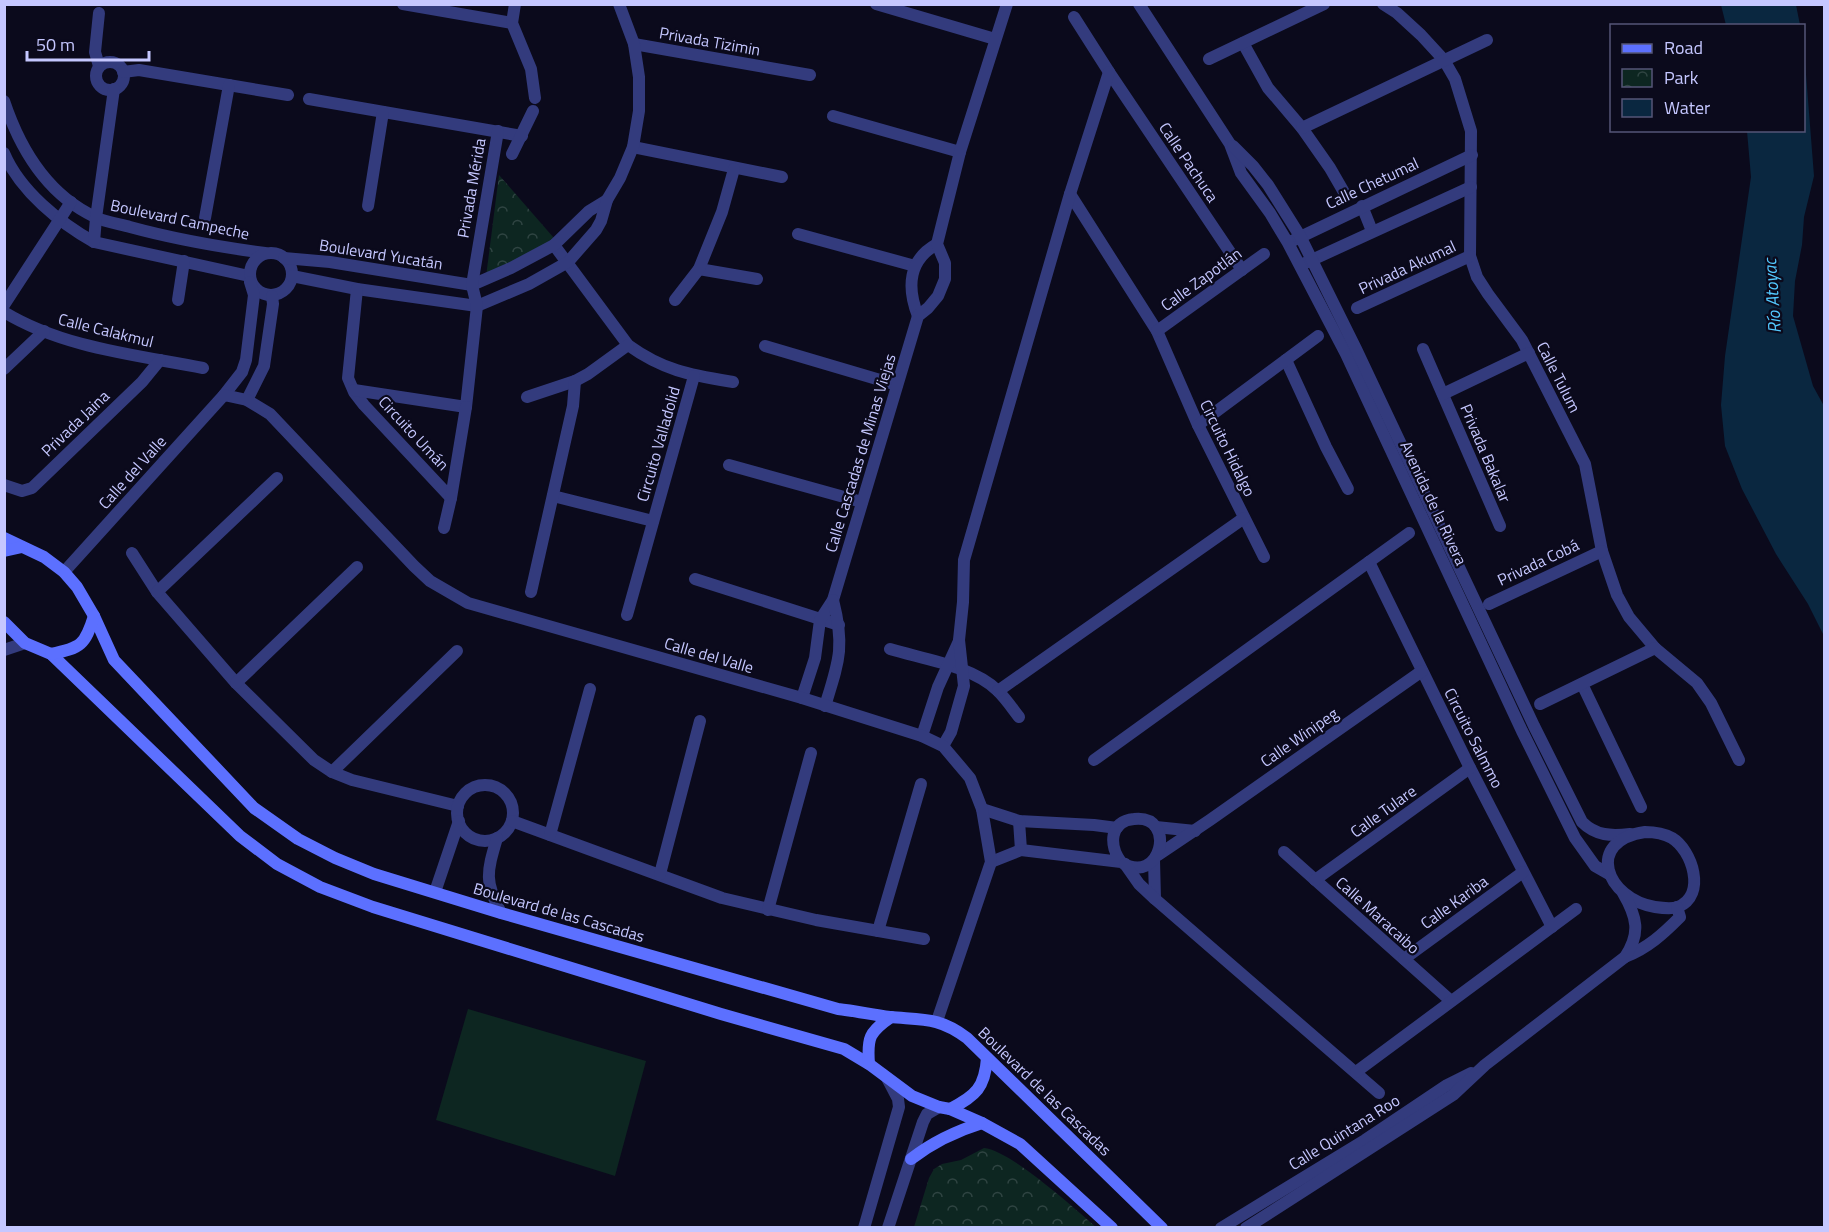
<svg xmlns="http://www.w3.org/2000/svg" width="1829" height="1232" viewBox="0 0 1829 1232" font-family="'Titillium Web',sans-serif">
  <style>
    .park { fill: url(#park-crowns) }
    .pitch { fill: #0d2621 }
    .water { fill: #0a2740 }
    .lines { fill: none; stroke-linecap: round; stroke-linejoin: round }
    .minor { stroke: #333b7d; stroke-width: 12 }
    .tertiary { stroke: #333b7d; stroke-width: 12 }
    .secondary { stroke: #5c70ff; stroke-width: 12 }
    .labels { text-anchor: middle; dominant-baseline: central; stroke-width: 4.5; stroke-linejoin: round; paint-order: stroke }
    .street-label { font-size: 16px; fill: #c5c7ff; stroke: #0b0a1c }
    .water-label { font-size: 18px; font-style: italic; fill: #53c9ff; stroke: #0b0a1c }
  </style>
  <defs>
    <pattern id="park-crowns" width="20" height="18" patternUnits="userSpaceOnUse" patternTransform="scale(1.5)"><rect width="20" height="18" fill="#0d2621"/><path d="M2 6a3 3 0 1 1 6 0M12 15a3 3 0 1 1 6 0" fill="none" stroke="#2f4442"/></pattern>
  </defs>
  <rect width="100%" height="100%" fill="#0b0a1c"/>
  <g class="park">
    <polygon points="499,175 560,245 486,277"/>
    <path d="M 984,1148 C 1010,1150 1075,1209 1096,1227 L 914,1227 L 929,1178 L 934,1169 L 942,1164 L 961,1160 Z"/>
  </g>
  <polygon class="pitch" points="468,1009 646,1061 615,1176 436,1120"/>
  <g class="water">
    <polygon points="1721,5 1796,5 1800,25 1726,25"/>
    <polygon points="1804,49 1814,176 1804,217 1802,245 1795,281 1793,316 1813,386 1824,406 1824,636 1808,604 1776,554 1742,489 1725,446 1721,405 1725,356 1751,177 1747,131 1804,130"/>
  </g>
  <g class="lines">
    <g class="minor">
      <polyline points="403,4 512,23"/>
      <polyline points="515,4 512,23 531,69 535,98"/>
      <polyline points="876,4 995,39"/>
      <polyline points="1383,4 1397,13 1421,35 1444,60 1455,79 1471,131 1470,256 1477,277 1488,294 1522,340 1585,464 1602,551 1617,595 1629,617 1655,648 1697,683 1711,703 1739,760"/>
      <polyline points="99,13 95,52 99,66"/>
      <polyline points="1074,17 1109,72 1242,270"/>
      <polyline points="1243,43 1268,88 1302,128 1330,168 1345,194"/>
      <polyline points="634,44 810,75"/>
      <polyline points="1209,59 1324,4"/>
      <circle cx="110" cy="76" r="14"/>
      <polyline points="123,72 139,70 288,95"/>
      <polyline points="309,99 522,136"/>
      <path d="M 4,101 C 20,149 48,195 95,217 C 105,222 119,224 130,227 C 174,239 220,247 265,253"/>
      <polyline points="833,116 960,152"/>
      <polyline points="1302,128 1487,40"/>
      <polyline points="633,147 782,177"/>
      <path d="M 4,153 C 20,191 60,223 94,242 L 249,276"/>
      <polyline points="512,154 533,111"/>
      <polyline points="1070,194 1157,331 1198,425 1264,557"/>
      <polyline points="368,206 383,112"/>
      <polyline points="1362,206 1372,231"/>
      <polyline points="205,218 229,85"/>
      <polyline points="798,234 915,266"/>
      <polyline points="1292,241 1472,155"/>
      <polyline points="94,242 96,218 114,89"/>
      <path d="M 554,245 L 628,345 C 664,371 691,375 733,382"/>
      <circle cx="271" cy="274" r="21"/>
      <polyline points="284,258 330,262 472,285 511,268 554,245 589,211 607,200"/>
      <polyline points="1303,264 1471,187"/>
      <polyline points="699,269 757,279"/>
      <polyline points="292,276 357,289 477,306 529,284 568,262 596,230 601,221 607,200 620,178 633,147 639,111 639,77 634,44 619,4"/>
      <polyline points="357,289 348,378 354,392 364,405 451,498"/>
      <polyline points="178,300 184,261"/>
      <polyline points="675,300 699,269 722,212 734,169"/>
      <polyline points="4,305 71,202"/>
      <polyline points="1357,308 1470,256"/>
      <path d="M 4,312 C 63,348 137,355 203,368"/>
      <path d="M 918,316 C 907,288 908,260 937,244"/>
      <polyline points="1157,331 1264,254"/>
      <polyline points="765,346 897,385"/>
      <polyline points="1423,349 1500,526"/>
      <polyline points="1286,360 1326,447 1348,489"/>
      <polyline points="4,369 44,331"/>
      <polyline points="354,390 466,407 477,306 472,285 498,131"/>
      <polyline points="1443,394 1529,353"/>
      <polyline points="224,395 242,372 246,360 254,295 250,282"/>
      <polyline points="527,397 575,381 588,374 628,345"/>
      <polyline points="247,400 264,366 273,304 272,296"/>
      <polyline points="1198,425 1318,336"/>
      <polyline points="729,465 862,502"/>
      <polyline points="4,485 22,491 32,488 142,382 160,360"/>
      <polyline points="553,496 653,521"/>
      <polyline points="444,528 451,498 466,407"/>
      <polyline points="132,553 157,592 236,683 314,760 332,772 352,780 458,806"/>
      <polyline points="1369,562 1470,768 1552,927"/>
      <polyline points="695,579 839,625"/>
      <polyline points="157,592 277,478"/>
      <polyline points="531,592 573,406 575,381"/>
      <polyline points="1489,604 1602,551"/>
      <polyline points="627,615 694,376"/>
      <path d="M 890,649 C 923,659 973,666 998,691 C 1006,699 1012,708 1019,717"/>
      <polyline points="236,683 357,567"/>
      <polyline points="1582,684 1641,807"/>
      <polyline points="998,691 1244,518"/>
      <polyline points="802,698 815,658 820,620 833,600 918,316 928,308 938,296 945,279 945,263 937,244 960,152 1007,4"/>
      <polyline points="1540,704 1655,648"/>
      <path d="M 825,706 C 839,661 845,647 833,600"/>
      <polyline points="922,736 938,687 959,641"/>
      <polyline points="943,746 951,732 964,686 959,640 963,602 964,560 1070,194 1109,72"/>
      <polyline points="1094,760 1409,533"/>
      <polyline points="332,772 457,651"/>
      <circle cx="485" cy="813" r="28"/>
      <polyline points="982,809 1019,821 1094,825 1117,828"/>
      <polyline points="512,821 722,898 816,920 924,939"/>
      <polyline points="1019,821 1021,850"/>
      <polyline points="1156,827 1195,831"/>
      <polyline points="550,835 590,689"/>
      <path d="M 497,838 C 487,872 484,881 501,913"/>
      <polyline points="1284,852 1451,1001"/>
      <polyline points="1158,855 1210,820 1422,671"/>
      <polyline points="1154,860 1155,899"/>
      <path d="M 991,862 L 1021,850 L 1121,862 C 1161,888 1178,814 1134,819 C 1109,821 1109,846 1121,862"/>
      <polyline points="1125,864 1139,884 1155,899 1379,1093"/>
      <polyline points="660,874 700,721"/>
      <polyline points="1315,880 1470,768"/>
      <polyline points="435,892 459,821"/>
      <polyline points="768,910 811,753"/>
      <polyline points="878,931 921,784"/>
      <polyline points="1404,959 1523,872"/>
      <polyline points="1356,1072 1576,909"/>
      <polyline points="864,1228 899,1107 898,1099 887,1078"/>
      <polyline points="888,1228 923,1122 927,1114 939,1107"/>
    </g>
    <g class="tertiary">
      <polyline points="1139,4 1230,144 1241,173 1270,213 1288,243 1346,354 1522,731 1575,838 1595,866 1609,874"/>
      <path d="M 1233,146 L 1253,166 L 1268,185 L 1300,236 L 1356,349 L 1534,726 L 1582,822 C 1596,836 1611,836 1630,834"/>
      <polyline points="64,572 224,395 247,400 270,414 414,566 430,581 468,603 802,698 922,736 943,746 970,778 982,809 991,862 937,1021"/>
      <polyline points="4,650 25,643"/>
      <path d="M 1645,832 C 1654,832 1663,833 1672,838 C 1692,850 1707,895 1678,907 C 1672,909 1662,908 1655,907 C 1606,899 1584,841 1645,832 Z"/>
      <path d="M 1625,957 C 1648,948 1663,934 1680,917 L 1677,907"/>
      <polyline points="1221,1228 1365,1140 1447,1085 1471,1073"/>
      <path d="M 1246,1228 L 1453,1095 L 1485,1065 L 1625,957 C 1641,933 1637,917 1623,893"/>
    </g>
    <g class="secondary">
      <path d="M 4,538 L 44,557 L 64,572 L 77,587 L 94,616 L 114,660 L 254,808 L 298,839 L 335,858 L 374,874 L 501,913 L 838,1009 C 856,1011 873,1015 890,1017 C 923,1020 939,1017 967,1038 L 1162,1228"/>
      <polyline points="4,551 22,547"/>
      <polyline points="4,622 25,643 51,654 240,836 277,864 320,887 373,907 721,1014 844,1049 869,1064 912,1096 939,1107 950,1109 982,1123 1020,1144 1112,1228"/>
      <path d="M 51,654 C 81,648 85,645 94,616"/>
      <path d="M 869,1064 C 867,1038 869,1032 891,1017"/>
      <path d="M 950,1109 C 976,1096 985,1087 987,1058"/>
      <path d="M 911,1159 C 933,1142 956,1131 982,1123"/>
    </g>
  </g>
  <g class="labels">
    <g class="street-label">
      <text transform="translate(710 41) rotate(10)">Privada Tizimin</text>
      <text transform="translate(1189 162) rotate(56)">Calle Pachuca</text>
      <text transform="translate(1372 183) rotate(-25)">Calle Chetumal</text>
      <text transform="translate(471 188) rotate(-80)">Privada Mérida</text>
      <text transform="translate(180 219) rotate(12)">Boulevard Campeche</text>
      <text transform="translate(381 254) rotate(9)">Boulevard Yucatán</text>
      <text transform="translate(1407 267) rotate(-25)">Privada Akumal</text>
      <text transform="translate(1201 279) rotate(-36)">Calle Zapotlán</text>
      <text transform="translate(106 330) rotate(14)">Calle Calakmul</text>
      <text transform="translate(1559 377) rotate(63)">Calle Tulum</text>
      <text transform="translate(75 423) rotate(-44)">Privada Jaina</text>
      <text transform="translate(414 433) rotate(47)">Circuito Umán</text>
      <text transform="translate(658 444) rotate(-74)">Circuito Valladolid</text>
      <text transform="translate(1228 448) rotate(64)">Circuito Hidalgo</text>
      <text transform="translate(860 453) rotate(-73)">Calle Cascadas de Minas Viejas</text>
      <text transform="translate(1486 453) rotate(67)">Privada Bakalar</text>
      <text transform="translate(132 472) rotate(-48)">Calle del Valle</text>
      <text transform="translate(1434 503) rotate(65)">Avenida de la Rivera</text>
      <text transform="translate(1538 562) rotate(-25)">Privada Cobá</text>
      <text transform="translate(709 655) rotate(16)">Calle del Valle</text>
      <text transform="translate(1299 737) rotate(-35)">Calle Winipeg</text>
      <text transform="translate(1474 738) rotate(63)">Circuito Salmmo</text>
      <text transform="translate(1383 811) rotate(-36)">Calle Tulare</text>
      <text transform="translate(1454 902) rotate(-36)">Calle Kariba</text>
      <text transform="translate(559 912) rotate(16)">Boulevard de las Cascadas</text>
      <text transform="translate(1378 915) rotate(42)">Calle Maracaibo</text>
      <text transform="translate(1045 1091) rotate(44)">Boulevard de las Cascadas</text>
      <text transform="translate(1344 1132) rotate(-32)">Calle Quintana Roo</text>
    </g>
    <g class="water-label">
      <text transform="translate(1772 296) rotate(-94)">Río Atoyac</text>
    </g>
  </g>
  <rect width="1829" height="1232" fill="none" stroke="#c5c7ff" stroke-width="12"/>
  <rect x="1610" y="24" width="195" height="108" fill="#0b0a1c" stroke="#555677" stroke-width="1.5"/>
  <rect x="1622" y="44" width="30" height="9" fill="#5c70ff" stroke="#555677" stroke-width="1.5"/>
  <text x="1664" y="54" font-size="18" fill="#c5c7ff">Road</text>
  <rect x="1622" y="69" width="30" height="18" fill="url(#park-crowns)" stroke="#555677" stroke-width="1.5"/>
  <text x="1664" y="84" font-size="18" fill="#c5c7ff">Park</text>
  <rect x="1622" y="99" width="30" height="18" fill="#0a2740" stroke="#555677" stroke-width="1.5"/>
  <text x="1664" y="114" font-size="18" fill="#c5c7ff">Water</text>
  <path d="M27 51v9h122v-9" fill="none" stroke="#c5c7ff" stroke-width="3"/>
  <text x="36" y="51" font-size="18" fill="#c5c7ff" stroke="#0b0a1c" stroke-width="4.5" paint-order="stroke">50 m</text>
</svg>
